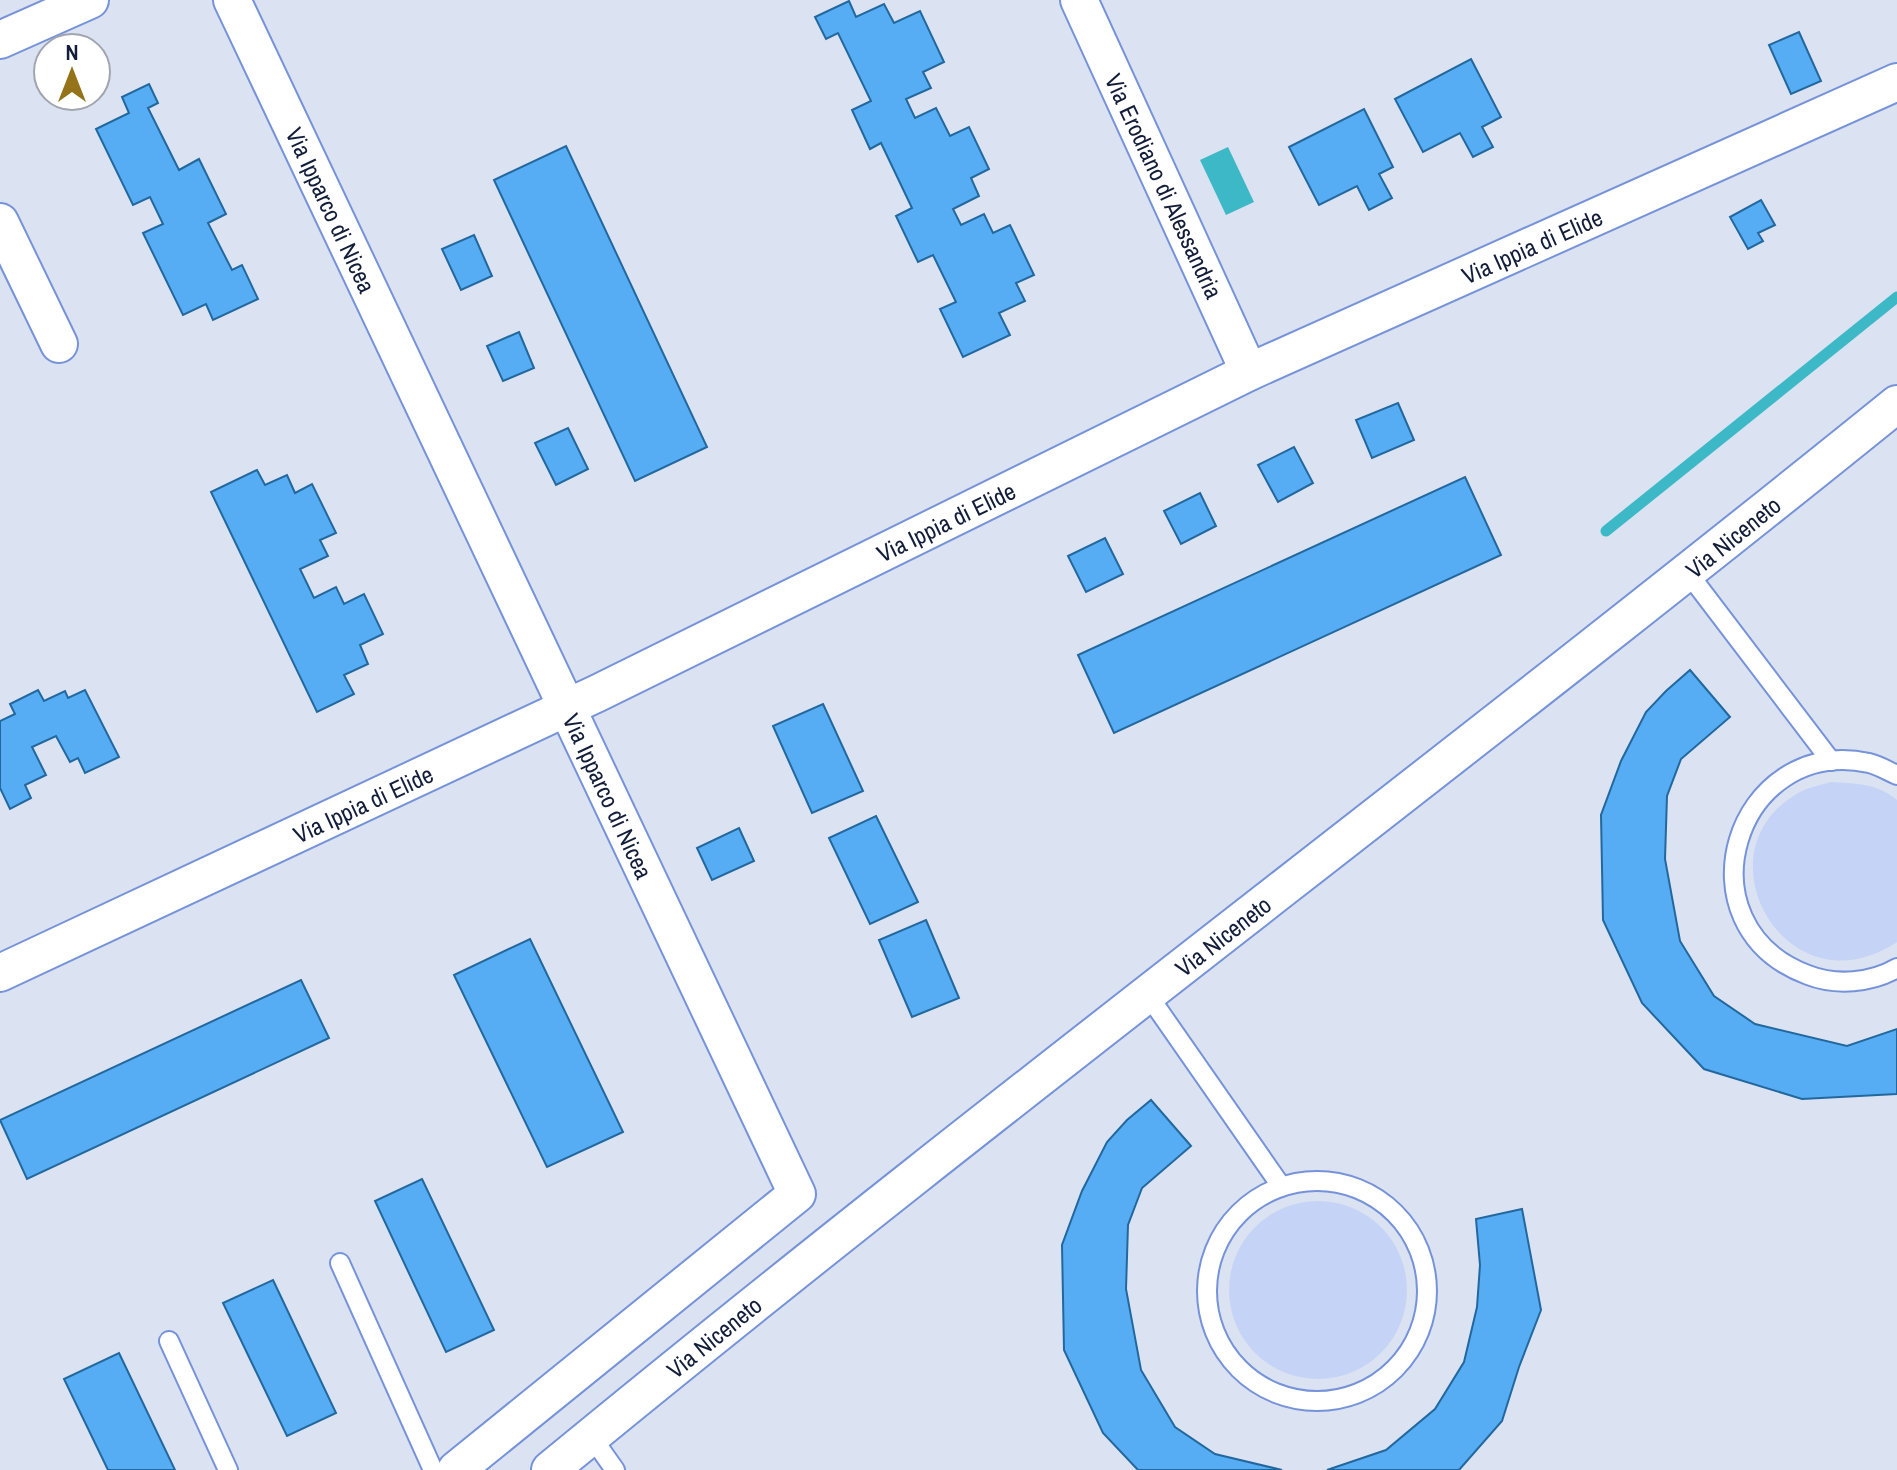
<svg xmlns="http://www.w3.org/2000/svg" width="1897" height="1470" viewBox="0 0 1897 1470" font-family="'Archivo Narrow',sans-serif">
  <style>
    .green { fill: #c5d4f6 }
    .water { fill: #3cb8c6 }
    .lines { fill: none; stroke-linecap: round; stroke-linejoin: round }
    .stream { stroke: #3cb8c6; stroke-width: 11 }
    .building { fill: #56adf4; stroke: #22689e; stroke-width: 2 }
    .lane-casing { stroke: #7693d9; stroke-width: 22 }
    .street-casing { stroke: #7693d9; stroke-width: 40 }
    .lane { stroke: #fff; stroke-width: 18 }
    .street { stroke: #fff; stroke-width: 36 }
    .labels { text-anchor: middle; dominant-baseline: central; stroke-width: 6; stroke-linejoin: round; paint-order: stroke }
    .street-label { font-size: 24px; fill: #121d39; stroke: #fff }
  </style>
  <rect width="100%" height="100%" fill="#dbe2f1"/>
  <g class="green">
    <path d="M 1831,782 C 1855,783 1879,784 1897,800 L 1897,942 C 1786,1016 1692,848 1802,791 C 1810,787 1822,785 1831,782 Z"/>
    <circle cx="1318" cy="1290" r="89"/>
  </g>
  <polygon class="water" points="1228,147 1254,202 1226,215 1200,160"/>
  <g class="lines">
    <polyline class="stream" points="1606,531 1897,297"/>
  </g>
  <g class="building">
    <polygon points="849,1 856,17 884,4 894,23 920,11 944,62 923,72 931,88 906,99 915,118 936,108 950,136 969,127 989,169 971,178 979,196 953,209 961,225 984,214 993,233 1010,225 1034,275 1016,283 1025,301 999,313 1010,335 963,357 940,309 956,302 933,255 918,262 896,216 912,208 881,143 870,149 852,110 871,101 838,33 826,39 815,17"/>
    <polygon points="1799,32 1821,81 1791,94 1769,45"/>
    <polygon points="1471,59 1501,117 1482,127 1493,147 1473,157 1460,133 1423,152 1395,99"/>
    <polygon points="149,84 158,103 148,108 179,170 199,159 226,214 208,223 232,270 242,265 258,299 213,320 206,304 183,315 143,233 163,224 150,197 133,205 96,129 129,113 122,97"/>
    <polygon points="1364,109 1393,167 1379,174 1392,198 1369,210 1357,186 1319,205 1289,147"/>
    <polygon points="566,146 707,447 635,481 494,180"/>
    <polygon points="1761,200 1775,225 1758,233 1763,241 1748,249 1730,217"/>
    <polygon points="474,235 492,276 461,290 442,249"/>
    <polygon points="519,332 534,368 503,381 487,346"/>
    <polygon points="1398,403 1414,440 1372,458 1356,420"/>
    <polygon points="568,428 588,469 556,485 535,443"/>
    <polygon points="1294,447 1313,483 1278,502 1258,465"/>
    <polygon points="257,470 265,485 287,475 295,493 312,484 336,533 320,540 328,556 300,569 314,598 336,587 344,604 364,594 383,634 360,645 368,664 344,675 354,694 317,712 211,492"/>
    <polygon points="1465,477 1501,555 1114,733 1078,655"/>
    <polygon points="1200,493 1216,526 1181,544 1164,511"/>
    <polygon points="1105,538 1123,574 1086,592 1068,556"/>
    <polygon points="1690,670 1730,717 1681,759 1667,796 1665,859 1680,941 1714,996 1755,1024 1847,1046 1897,1029 1897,1094 1802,1099 1704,1069 1642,1003 1603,920 1601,815 1621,761 1646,712 1666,691"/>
    <polygon points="38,690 44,701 65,691 68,698 85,690 119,757 85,773 78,758 70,762 56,736 32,747 46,775 25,785 31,798 10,809 0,788 0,721 15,714 10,704"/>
    <polygon points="823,704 863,791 812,813 773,726"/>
    <polygon points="876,816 918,902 870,924 829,838"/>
    <polygon points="739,828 754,861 712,880 697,848"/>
    <polygon points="926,920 959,998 912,1017 879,940"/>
    <polygon points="530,939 623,1132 547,1167 454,975"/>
    <polygon points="301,980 329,1038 27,1179 0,1120"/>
    <polygon points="1151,1100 1191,1146 1142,1188 1128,1225 1126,1289 1141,1370 1175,1427 1215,1454 1282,1470 1138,1470 1103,1433 1064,1350 1062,1245 1082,1191 1107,1142 1127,1120"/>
    <polygon points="422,1179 494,1330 446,1352 375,1201"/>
    <polygon points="1522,1209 1541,1310 1519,1367 1502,1421 1459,1470 1327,1470 1386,1450 1435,1409 1464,1362 1477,1307 1480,1265 1476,1219"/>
    <polygon points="273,1280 336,1413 287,1436 223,1303"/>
    <polygon points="119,1353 175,1470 108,1470 64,1379"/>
  </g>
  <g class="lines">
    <g class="lane-casing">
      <g id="lane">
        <polyline points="1688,573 1831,761"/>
        <path d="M 1897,775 C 1888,771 1878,765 1869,763 C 1735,735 1676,926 1808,975 C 1836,986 1871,983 1897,968"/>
        <polyline points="1148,995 1281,1186"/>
        <circle cx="1317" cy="1291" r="110"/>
        <polyline points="340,1263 433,1470"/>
        <polyline points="169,1341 228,1470"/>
        <polyline points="591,1436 615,1470"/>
      </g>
    </g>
    <g class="street-casing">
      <g id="street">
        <polyline points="232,0 797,1194 456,1470"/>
        <polyline points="1079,0 1249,372"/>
        <polyline points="0,40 90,0"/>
        <polyline points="0,222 59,344"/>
        <polyline points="0,973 598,693 1249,372 1897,82"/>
        <path d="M 550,1470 C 992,1106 1452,764 1897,404"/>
      </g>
    </g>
    <use href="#lane" class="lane"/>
    <use href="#street" class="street"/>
  </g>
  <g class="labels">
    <g class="street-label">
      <text transform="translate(1164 186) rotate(65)">Via Erodiano di Alessandria</text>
      <text transform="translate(331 210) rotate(65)">Via Ipparco di Nicea</text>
      <text transform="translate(1532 246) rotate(-24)">Via Ippia di Elide</text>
      <text transform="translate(946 522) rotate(-26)">Via Ippia di Elide</text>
      <text transform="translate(1733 537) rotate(-39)">Via Niceneto</text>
      <text transform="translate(608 796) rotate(65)">Via Ipparco di Nicea</text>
      <text transform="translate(363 804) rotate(-25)">Via Ippia di Elide</text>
      <text transform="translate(1223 936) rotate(-38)">Via Niceneto</text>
      <text transform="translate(714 1337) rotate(-39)">Via Niceneto</text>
    </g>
  </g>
  <g transform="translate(72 72)"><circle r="38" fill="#ffffff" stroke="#a0a5b0" stroke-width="2"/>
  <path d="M0-6L14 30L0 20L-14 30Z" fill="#94731b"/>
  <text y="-12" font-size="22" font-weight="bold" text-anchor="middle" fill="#121d39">N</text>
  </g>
</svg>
